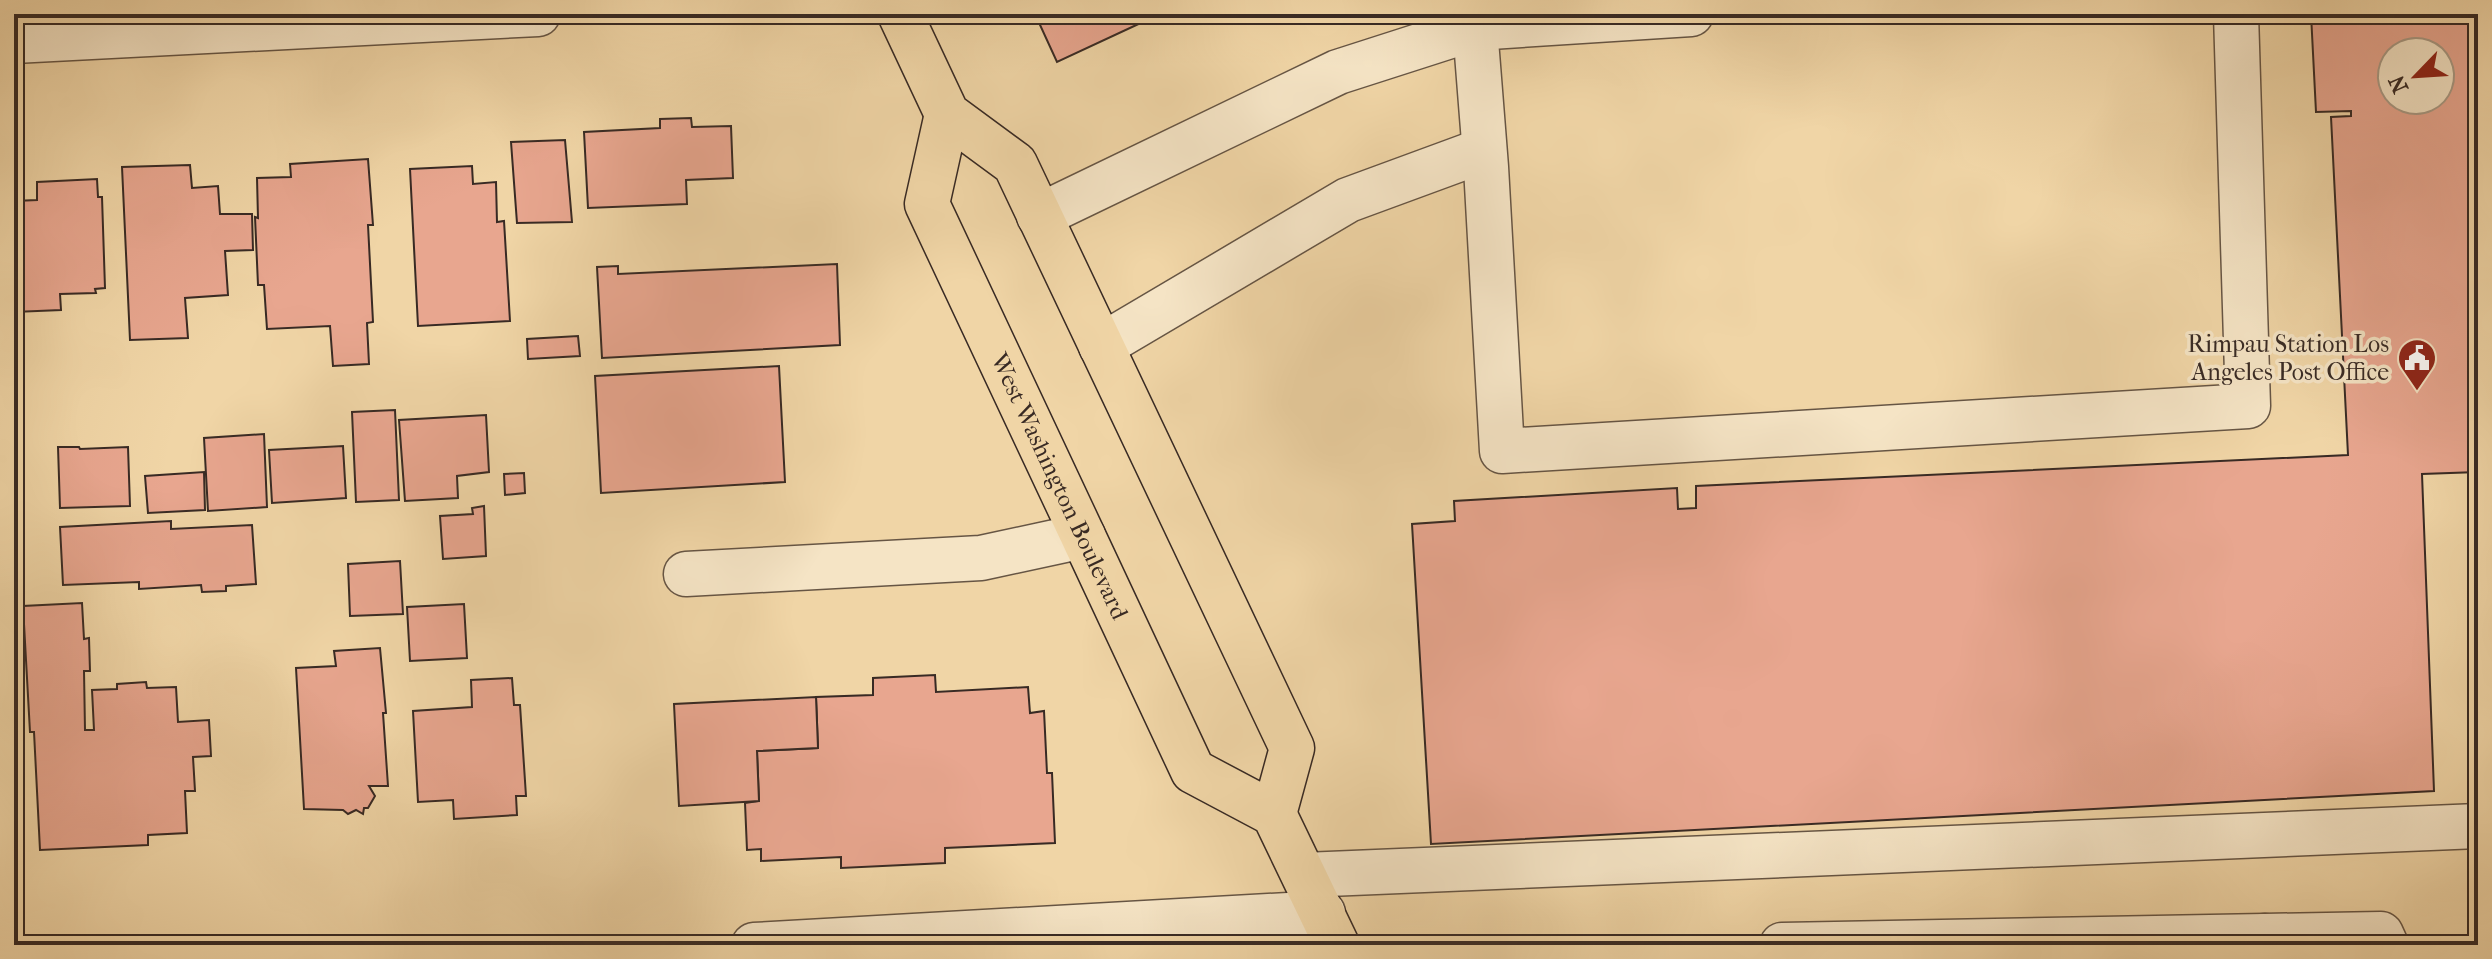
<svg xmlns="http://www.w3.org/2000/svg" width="2492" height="959" viewBox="0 0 2492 959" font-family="'IM FELL French Canon',serif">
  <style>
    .building { fill: #e8a68f; stroke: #382a24; stroke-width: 2; fill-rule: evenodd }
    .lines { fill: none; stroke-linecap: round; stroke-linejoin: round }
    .minor-casing { stroke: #654; stroke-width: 47 }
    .major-casing { stroke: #382a24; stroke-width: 47 }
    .minor { stroke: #f5e4c5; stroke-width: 44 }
    .major { stroke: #f0d5a6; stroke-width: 44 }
    .labels { text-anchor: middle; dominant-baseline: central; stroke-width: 7; stroke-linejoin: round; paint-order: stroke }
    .poi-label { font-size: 24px; fill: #382a24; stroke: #f5e4c5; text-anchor: end }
    .street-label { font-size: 24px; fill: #382a24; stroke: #f5e4c5 }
  </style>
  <rect width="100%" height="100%" fill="#f0d5a6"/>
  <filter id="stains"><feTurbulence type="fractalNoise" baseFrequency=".0025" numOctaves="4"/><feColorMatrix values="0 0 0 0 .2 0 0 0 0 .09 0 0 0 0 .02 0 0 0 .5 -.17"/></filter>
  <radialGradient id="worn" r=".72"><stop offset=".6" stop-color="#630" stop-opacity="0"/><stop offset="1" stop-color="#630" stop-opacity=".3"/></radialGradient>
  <g class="building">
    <polygon points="1035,14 1160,14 1057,62"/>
    <path d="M 2311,14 L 2478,14 L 2478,472 L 2422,474 L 2434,791 L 1431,844 L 1412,524 L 1455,521 L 1454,501 L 1677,488 L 1678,509 L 1696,508 L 1696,486 L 2348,455 L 2331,117 L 2351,116 L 2351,111 L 2316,112 ZM 2392,52 L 2440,52 L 2440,100 L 2392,100 Z"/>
    <polygon points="691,118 692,127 731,126 733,178 686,180 687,204 588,208 584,132 660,128 660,119"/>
    <polygon points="565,140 572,222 517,223 511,142"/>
    <polygon points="368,159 373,225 368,225 373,322 367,323 369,364 333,366 330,326 267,329 264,285 258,285 255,217 258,218 257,178 291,177 290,164"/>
    <polygon points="190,165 192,188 218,186 220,214 252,214 253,250 225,251 228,295 185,298 188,338 130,340 122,167"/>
    <polygon points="472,166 473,184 496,182 497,222 504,221 510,321 418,326 410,169"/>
    <polygon points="97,179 98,197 102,197 105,288 95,289 96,293 60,294 61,310 14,312 14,201 37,200 37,182"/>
    <polygon points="837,264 840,345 602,358 597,267 618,266 618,274"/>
    <polygon points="578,336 580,356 528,359 527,339"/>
    <polygon points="779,366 785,482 601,493 595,376"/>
    <polygon points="395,410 399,500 356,502 352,412"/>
    <polygon points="486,415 489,472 457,476 458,498 405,501 399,420"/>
    <polygon points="264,434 267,507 208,511 204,438"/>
    <polygon points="343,446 346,498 272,503 269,450"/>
    <polygon points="58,447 79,447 80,449 128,447 130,506 60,508"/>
    <polygon points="204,472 205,510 148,513 145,476"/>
    <polygon points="524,473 525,493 505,495 504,474"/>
    <polygon points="484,506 486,556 443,559 440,516 473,514 472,508"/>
    <polygon points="171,521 171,529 252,525 256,584 226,586 226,591 202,592 201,585 139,589 139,582 63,585 60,527"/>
    <polygon points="400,561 403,614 350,616 348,564"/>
    <polygon points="82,603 84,639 89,638 90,671 84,671 85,730 94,730 92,690 117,689 117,684 146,682 147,688 176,687 178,722 209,720 211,756 193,757 195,791 185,791 187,833 148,835 148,845 40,850 34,732 30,732 23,606"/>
    <polygon points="464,604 467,658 410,661 407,607"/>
    <polygon points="380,648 386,713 383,713 388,786 369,786 375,796 368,808 364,808 363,814 356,810 348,814 343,810 304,809 296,668 336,666 334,651"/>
    <polygon points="935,675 936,692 1028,687 1030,713 1044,711 1047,773 1052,773 1055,843 945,848 945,863 841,868 841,857 761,861 761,849 747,850 745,803 759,801 757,751 818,748 816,697 873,695 873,678"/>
    <polygon points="512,678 514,705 520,705 526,796 516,796 517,815 454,819 453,800 418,802 413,711 472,707 471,680"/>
    <polygon points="816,697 818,748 757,751 759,801 679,806 674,704"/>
  </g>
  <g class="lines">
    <g class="minor-casing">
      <g id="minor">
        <polyline points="1476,14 1475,28 1486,167 1502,451 2248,406 2236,14"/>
        <polyline points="14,41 538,14"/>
        <polyline points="1039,216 1338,72 1475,28 1691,14"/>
        <polyline points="1101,346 1348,200 1484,150"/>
        <polyline points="686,574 981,558 1083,536"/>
        <polyline points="1304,875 2478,826"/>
        <polyline points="2265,936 2381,934 2386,945"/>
        <polyline points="754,945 1323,913"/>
        <polyline points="1782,945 2265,936 2265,945"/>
      </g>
    </g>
    <g class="major-casing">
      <g id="major">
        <polyline points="900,14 947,114 1015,164 1292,748 1274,814"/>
        <path id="s1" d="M 947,114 L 927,204 L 1083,536 L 1193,771 L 1274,814 L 1337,945"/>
      </g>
    </g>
    <use href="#minor" class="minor"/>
    <use href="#major" class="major"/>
  </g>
  <defs>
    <g id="civic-pin" transform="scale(2)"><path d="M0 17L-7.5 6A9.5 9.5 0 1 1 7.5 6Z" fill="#8f2418" stroke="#f5e4c5"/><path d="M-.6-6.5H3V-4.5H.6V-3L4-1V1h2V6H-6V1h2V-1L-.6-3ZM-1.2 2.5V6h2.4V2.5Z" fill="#fff"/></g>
  </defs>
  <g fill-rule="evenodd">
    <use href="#civic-pin" x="2417" y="358"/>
  </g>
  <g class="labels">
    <g class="poi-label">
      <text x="2389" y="344">Rimpau Station Los<tspan x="2389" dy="28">Angeles Post Office</tspan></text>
    </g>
    <g class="street-label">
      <text stroke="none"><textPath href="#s1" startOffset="404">West Washington Boulevard</textPath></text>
    </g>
  </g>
  <rect width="2492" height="959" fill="none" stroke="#f0d5a6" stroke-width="48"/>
  <rect x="16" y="16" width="2460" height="927" fill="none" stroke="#382a24" stroke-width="4"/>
  <rect x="24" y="24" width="2444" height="911" fill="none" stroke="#382a24" stroke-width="2"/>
  <g transform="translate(2416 76) rotate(245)"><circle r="38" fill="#f5e4c5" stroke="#a99a85" stroke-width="2"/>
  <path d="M0-6L14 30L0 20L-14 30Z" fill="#8f2418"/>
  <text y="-12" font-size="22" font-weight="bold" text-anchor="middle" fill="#382a24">N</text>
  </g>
  <rect width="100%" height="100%" filter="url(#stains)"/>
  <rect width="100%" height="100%" fill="url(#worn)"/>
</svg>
